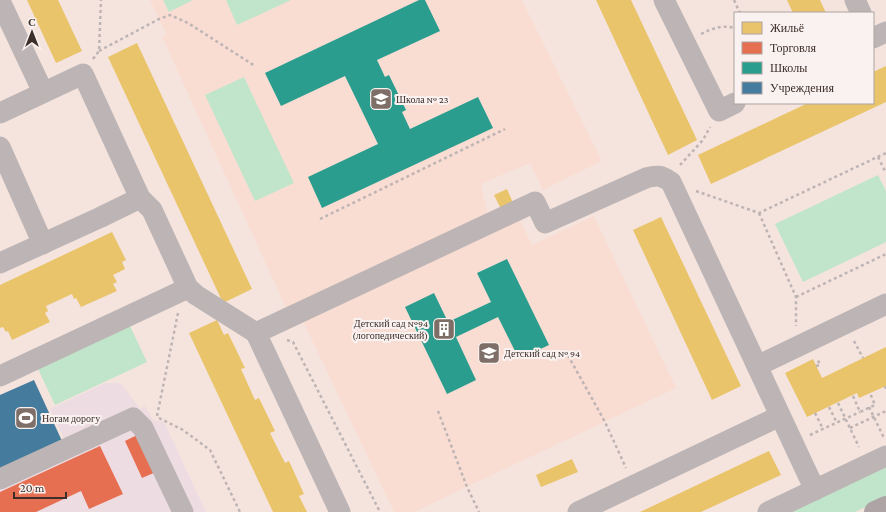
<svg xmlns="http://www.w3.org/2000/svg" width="886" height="512" viewBox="0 0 886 512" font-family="'Crimson Pro',serif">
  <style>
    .commercial { fill: #eedce3 }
    .built { fill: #f9ddd3 }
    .green { fill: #c0e5ca }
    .homes { fill: #e9c46a }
    .shops { fill: #e76f51 }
    .schools { fill: #2a9d8f }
    .public { fill: #457b9d }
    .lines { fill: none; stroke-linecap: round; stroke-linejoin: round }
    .path { stroke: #beb4b4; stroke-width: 2.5; stroke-dasharray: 3 3; stroke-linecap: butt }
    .minor { stroke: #bdb5b5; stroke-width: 21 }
    .major { stroke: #aea4a5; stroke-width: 22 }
    .labels { text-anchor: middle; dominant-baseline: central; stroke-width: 4; stroke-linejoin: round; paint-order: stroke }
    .poi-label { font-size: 10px; fill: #3c2e29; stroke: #faf2f0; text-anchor: start }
  </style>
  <rect width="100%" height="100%" fill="#f5e4de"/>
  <polygon class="commercial" points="105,383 121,383 140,409 145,406 153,420 164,422 206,512 0,512 0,470 65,441 50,409"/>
  <g class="built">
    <polygon points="150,0 522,0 602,161 543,190 530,163 481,184 488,216 287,310 162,37 166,34"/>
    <polygon points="518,216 532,245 594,216 676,388 414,512 394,512 302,319"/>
  </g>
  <g class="green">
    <polygon points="163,0 193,0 169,12"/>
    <polygon points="226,0 291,0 237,25"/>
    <polygon points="244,77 294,183 255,201 205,95"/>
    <polygon points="878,175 886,191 886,242 803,282 775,224"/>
    <polygon points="130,326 147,362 55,405 38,369"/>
    <polygon points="886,467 886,497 855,512 791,512"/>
  </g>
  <g class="homes">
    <polygon points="27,0 58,0 82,51 56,63"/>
    <polygon points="596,0 631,0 697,140 668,155"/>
    <polygon points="787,0 820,0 826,13 793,13"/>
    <polygon points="137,43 252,289 223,303 108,57"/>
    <polygon points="886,66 886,102 711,184 698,155 808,103 873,103 873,72"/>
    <polygon points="507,189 513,203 501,209 494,195"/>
    <polygon points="661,217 741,386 712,400 633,230"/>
    <polygon points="112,232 126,260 122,262 125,269 113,275 117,282 113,284 117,291 81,307 76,298 74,299 72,294 46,306 48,311 45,313 50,322 12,340 8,331 6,332 3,327 0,328 0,285"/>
    <polygon points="217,320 224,335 228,333 245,368 241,369 255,400 259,398 275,431 270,433 285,463 289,461 304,494 299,496 307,512 273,512 189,333"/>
    <polygon points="886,347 886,386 859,398 857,393 807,417 785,373 813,359 822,378"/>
    <polygon points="769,451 781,475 701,512 640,512"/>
    <polygon points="572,459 578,472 541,487 536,475"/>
  </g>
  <g class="shops">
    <polygon points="139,434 156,472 142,478 125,441"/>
    <polygon points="100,446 123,494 89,509 81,491 36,512 0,512 0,492"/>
  </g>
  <g class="schools">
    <polygon points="419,0 425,0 440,31 377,60 385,77 389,75 406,110 402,112 410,129 478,97 493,128 322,208 308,177 378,144 345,76 281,106 265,73"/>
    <polygon points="507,259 549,345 519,359 498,317 456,337 476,380 447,394 405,307 434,293 448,322 491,302 477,273"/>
  </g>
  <polygon class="public" points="34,380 62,441 0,469 0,395"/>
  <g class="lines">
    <g class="path">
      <polyline points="734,0 740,13"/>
      <path d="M 701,34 C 713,28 722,25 735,28"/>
      <polyline points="99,51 159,19 170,15 188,23 255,66"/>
      <polyline points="93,59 99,51 101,0"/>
      <polyline points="878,157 886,173"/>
      <polyline points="680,165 703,140 710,127"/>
      <polyline points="696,191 759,213 886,153"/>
      <polyline points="759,213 796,297 796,326"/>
      <polyline points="320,219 505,129"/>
      <polyline points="796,297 886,254"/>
      <polyline points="287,340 293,342 380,512"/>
      <polyline points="854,341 863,358"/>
      <polyline points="565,350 605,422 626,468"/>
      <polyline points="816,366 820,365 817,358"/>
      <polyline points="885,386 886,389"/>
      <polyline points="853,396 860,412 875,405 870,393"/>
      <polyline points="838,403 859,447"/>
      <polyline points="829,407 837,423"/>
      <polyline points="869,407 884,438"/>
      <polyline points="438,411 467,487 479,512"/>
      <polyline points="815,413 823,429"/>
      <polyline points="157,416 178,313"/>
      <polyline points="159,418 183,430 210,450 240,512"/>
      <polyline points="850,428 886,411"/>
      <polyline points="810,435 860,412"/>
    </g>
    <g class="minor">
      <polyline points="664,0 719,111 735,103"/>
      <polyline points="855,0 861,13"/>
      <polyline points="0,1 43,92"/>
      <polyline points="873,38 886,32"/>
      <polyline points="0,113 83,74 140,198 152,210 188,288 196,295 256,333 340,512"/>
      <polyline points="0,147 43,244"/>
      <polyline points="0,263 99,218 140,198"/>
      <path d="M 256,333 L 535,202 L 545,223 L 646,178 C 657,175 661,175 671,182 L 815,490"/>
      <polyline points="757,366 886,304"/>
      <polyline points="0,376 188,288"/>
      <polyline points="0,479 133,418 143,428 183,512"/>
      <polyline points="578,512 780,416"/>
      <polyline points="768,512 886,456"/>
    </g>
    <polyline class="major" points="875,512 886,507"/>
  </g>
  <defs>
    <g id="school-square" transform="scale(1.15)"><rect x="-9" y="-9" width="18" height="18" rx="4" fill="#7d6e68" stroke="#faf2f0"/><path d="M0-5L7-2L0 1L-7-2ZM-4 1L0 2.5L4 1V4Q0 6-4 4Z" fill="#fff"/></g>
    <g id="building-square" transform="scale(1.15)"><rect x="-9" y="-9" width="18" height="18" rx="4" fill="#7d6e68" stroke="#faf2f0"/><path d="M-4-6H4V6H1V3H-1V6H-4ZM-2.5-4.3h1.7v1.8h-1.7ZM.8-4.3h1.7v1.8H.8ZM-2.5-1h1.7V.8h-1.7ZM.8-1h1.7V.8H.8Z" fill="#fff"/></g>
    <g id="stadium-square" transform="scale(1.15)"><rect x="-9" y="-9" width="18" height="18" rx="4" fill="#7d6e68" stroke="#faf2f0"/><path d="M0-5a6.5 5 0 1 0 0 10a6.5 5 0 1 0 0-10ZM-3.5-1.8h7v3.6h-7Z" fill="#fff"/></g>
  </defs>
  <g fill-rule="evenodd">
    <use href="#school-square" x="381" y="99"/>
    <use href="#building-square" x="444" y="329"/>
    <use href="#school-square" x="489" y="353"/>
    <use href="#stadium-square" x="26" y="418"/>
  </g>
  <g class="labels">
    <g class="poi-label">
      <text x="396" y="99">Школа № 23</text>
      <text x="428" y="323" text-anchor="end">Детский сад №94<tspan x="428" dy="12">(логопедический)</tspan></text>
      <text x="504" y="353">Детский сад № 94</text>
      <text x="42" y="418">Ногам дорогу</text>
    </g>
  </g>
  <rect x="734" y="12" width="140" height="92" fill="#faf2f0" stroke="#aea4a0"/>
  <rect x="742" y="22" width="20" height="12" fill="#e9c46a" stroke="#aea4a0"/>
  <text x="770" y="32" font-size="12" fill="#3c2e29">Жильё</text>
  <rect x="742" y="42" width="20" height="12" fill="#e76f51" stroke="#aea4a0"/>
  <text x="770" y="52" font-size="12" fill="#3c2e29">Торговля</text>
  <rect x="742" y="62" width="20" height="12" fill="#2a9d8f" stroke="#aea4a0"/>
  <text x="770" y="72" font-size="12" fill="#3c2e29">Школы</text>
  <rect x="742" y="82" width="20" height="12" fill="#457b9d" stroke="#aea4a0"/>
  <text x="770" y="92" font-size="12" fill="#3c2e29">Учреждения</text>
  <g transform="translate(32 32)" stroke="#faf2f0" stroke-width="3" paint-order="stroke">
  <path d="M0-3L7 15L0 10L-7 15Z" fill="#3c2e29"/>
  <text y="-6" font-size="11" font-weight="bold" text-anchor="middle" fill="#3c2e29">С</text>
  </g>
  <path d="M14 492v6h52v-6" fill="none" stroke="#3c2e29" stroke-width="2"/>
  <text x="20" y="492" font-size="12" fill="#3c2e29" stroke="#faf2f0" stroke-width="3" paint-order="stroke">20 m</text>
</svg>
